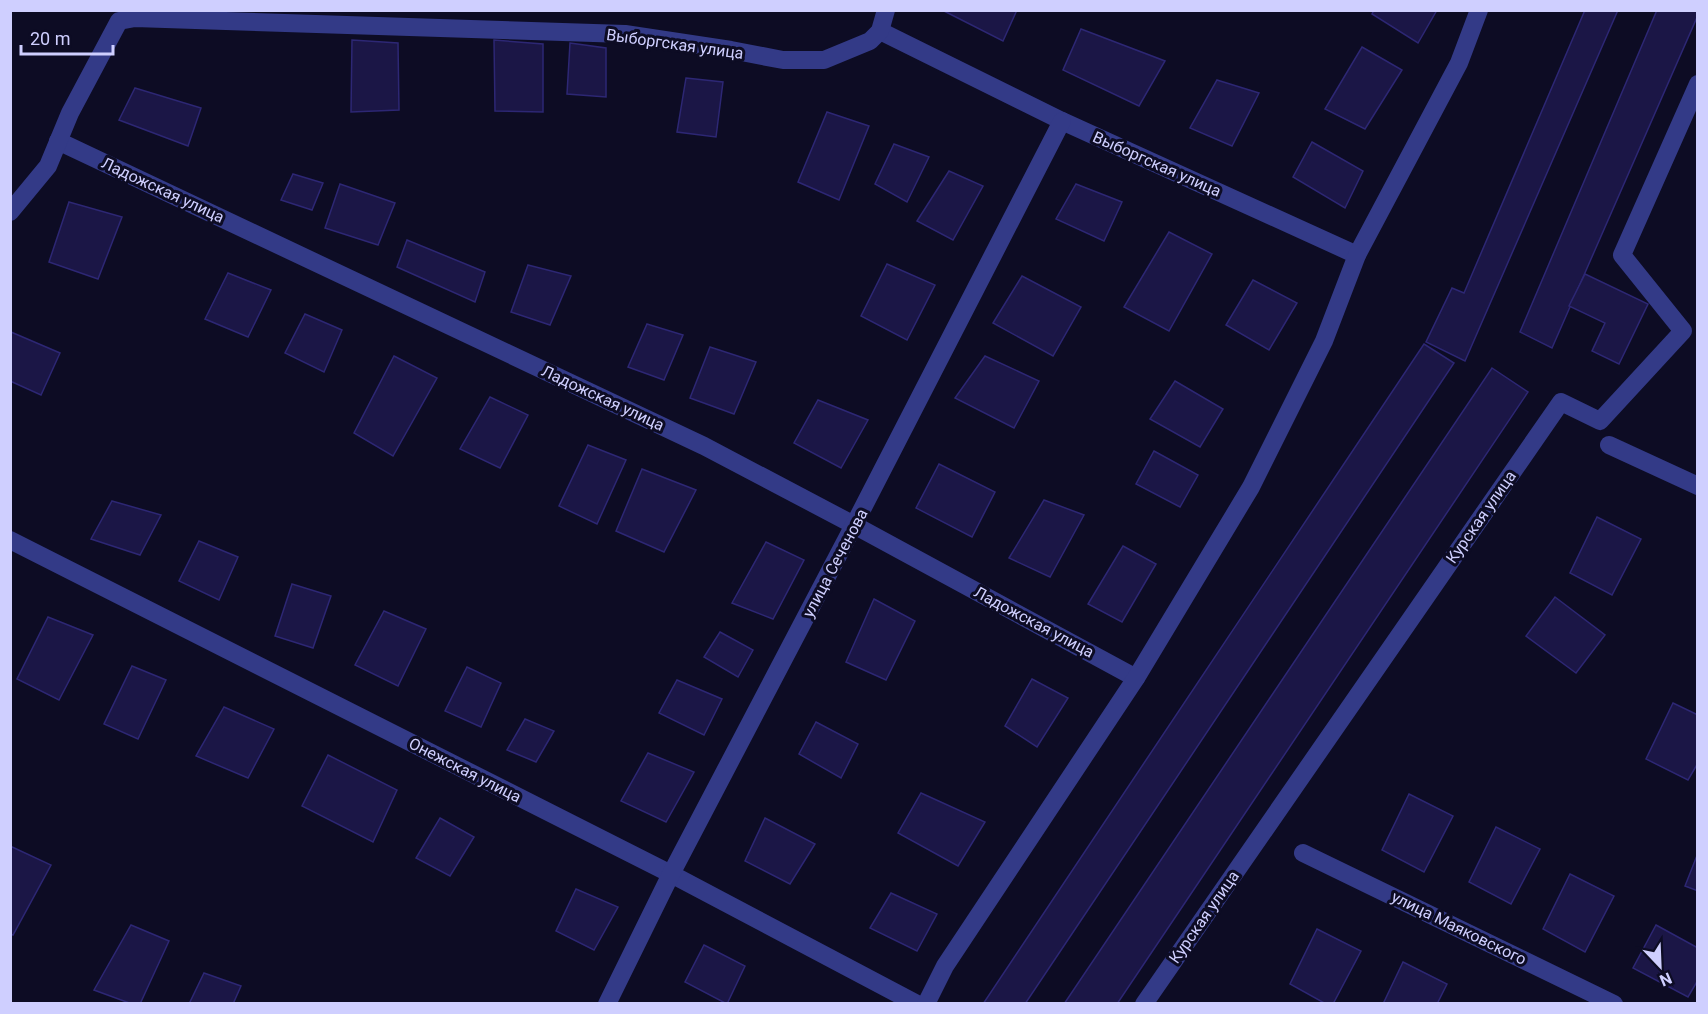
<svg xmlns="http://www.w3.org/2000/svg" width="1708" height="1014" viewBox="0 0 1708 1014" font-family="Roboto,sans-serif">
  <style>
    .building { fill: #1b1646; stroke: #2d2774; stroke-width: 1.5 }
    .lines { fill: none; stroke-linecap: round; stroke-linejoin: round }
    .street { stroke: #333a87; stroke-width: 18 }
    .labels { text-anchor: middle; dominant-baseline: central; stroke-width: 6; stroke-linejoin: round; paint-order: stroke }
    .street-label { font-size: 16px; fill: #cfcfff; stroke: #0d0c24 }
  </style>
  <rect width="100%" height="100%" fill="#0d0c24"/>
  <g class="building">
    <polygon points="942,10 1017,10 1003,41"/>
    <polygon points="1374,10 1437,10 1418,43 1372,14"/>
    <polygon points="1585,10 1618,10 1465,361 1426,342 1452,288 1464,293"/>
    <polygon points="1657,10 1698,10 1698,15 1552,348 1520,332"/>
    <polygon points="1081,29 1165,61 1139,106 1063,70"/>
    <polygon points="352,40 398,43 399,110 351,112"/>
    <polygon points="494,40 543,44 543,112 495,111"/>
    <polygon points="570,43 606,48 606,97 567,94"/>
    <polygon points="1362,47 1402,70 1365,129 1325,109"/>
    <polygon points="686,78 723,82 716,137 677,132"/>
    <polygon points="1217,80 1259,93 1232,146 1190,128"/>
    <polygon points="135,88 201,108 188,146 119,120"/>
    <polygon points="827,112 869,126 839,200 798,182"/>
    <polygon points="1312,142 1363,171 1345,208 1293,177"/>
    <polygon points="894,144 929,157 907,202 875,184"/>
    <polygon points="949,171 983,186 953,240 917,221"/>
    <polygon points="293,174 323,183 312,210 281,200"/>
    <polygon points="340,184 395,203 378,245 325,228"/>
    <polygon points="1076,184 1122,202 1104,241 1056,219"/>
    <polygon points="69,202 122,217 98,279 49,262"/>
    <polygon points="1169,232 1212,254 1169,331 1124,307"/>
    <polygon points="407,240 485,272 475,302 397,267"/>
    <polygon points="887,264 935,285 907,340 861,316"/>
    <polygon points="528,265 571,276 550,325 511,312"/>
    <polygon points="228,273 271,290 248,337 205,319"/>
    <polygon points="1585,274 1648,304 1619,364 1592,351 1605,323 1569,306"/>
    <polygon points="1022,276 1081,307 1053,356 993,323"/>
    <polygon points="1253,280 1297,303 1269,350 1226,325"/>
    <polygon points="305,314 342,330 324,372 285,353"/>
    <polygon points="647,324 683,335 664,380 628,367"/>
    <polygon points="11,332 60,353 41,395 10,381"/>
    <polygon points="1424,344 1454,363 1025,1004 983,1004"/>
    <polygon points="710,347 756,362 734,414 690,398"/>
    <polygon points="394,356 437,378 393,456 354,433"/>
    <polygon points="985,356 1039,381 1014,428 955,398"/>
    <polygon points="1492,368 1528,392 1117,1004 1064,1004"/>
    <polygon points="1175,381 1223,409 1200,447 1150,419"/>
    <polygon points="490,397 528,415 500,468 460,449"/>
    <polygon points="818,400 868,420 841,468 794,443"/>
    <polygon points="588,445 626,460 597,524 559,506"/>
    <polygon points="1154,451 1198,475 1180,507 1136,484"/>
    <polygon points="939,464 995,492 972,537 916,508"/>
    <polygon points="642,469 696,490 664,552 616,531"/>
    <polygon points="1044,500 1084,515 1050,577 1009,558"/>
    <polygon points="112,501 161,515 140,555 91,539"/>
    <polygon points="1597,517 1641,539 1612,595 1570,573"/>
    <polygon points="199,541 238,557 219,600 179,581"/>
    <polygon points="766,542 804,560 773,619 732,603"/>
    <polygon points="1123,546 1156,564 1122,622 1088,604"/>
    <polygon points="292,584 331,596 313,648 275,636"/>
    <polygon points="1555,597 1605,635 1576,673 1526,636"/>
    <polygon points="874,599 915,621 886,680 846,662"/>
    <polygon points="384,611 426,629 398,686 355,665"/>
    <polygon points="48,617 93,635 59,700 17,679"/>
    <polygon points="720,632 753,650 738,677 704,657"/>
    <polygon points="132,666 166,680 138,739 104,724"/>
    <polygon points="467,667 501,683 481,727 445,711"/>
    <polygon points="1032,679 1068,698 1037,747 1005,726"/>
    <polygon points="677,680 722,699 704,735 659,713"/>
    <polygon points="1673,703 1698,715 1698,763 1688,780 1646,759"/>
    <polygon points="224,707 274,729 248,778 196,756"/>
    <polygon points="525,719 554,731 536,762 507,750"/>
    <polygon points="816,722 858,744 841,778 799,754"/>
    <polygon points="648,753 694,772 666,822 621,801"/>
    <polygon points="328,755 397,790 373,842 302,806"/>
    <polygon points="921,793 985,822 958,866 898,833"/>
    <polygon points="1409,794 1453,816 1424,872 1382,850"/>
    <polygon points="440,818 474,837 450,876 416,858"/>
    <polygon points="765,818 815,844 790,884 745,861"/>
    <polygon points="1496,827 1540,849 1511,904 1469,882"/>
    <polygon points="10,846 51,865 13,935 10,934"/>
    <polygon points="1698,853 1698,891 1685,886"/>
    <polygon points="1570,874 1614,896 1585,952 1543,929"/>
    <polygon points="576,889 618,907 594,950 556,931"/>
    <polygon points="891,893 937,914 917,951 870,928"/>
    <polygon points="131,925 169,941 140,1004 132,1004 94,990"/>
    <polygon points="1656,925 1698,948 1698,980 1688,997 1633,968"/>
    <polygon points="1317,929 1361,951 1333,1004 1326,1004 1290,984"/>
    <polygon points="704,945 745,966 727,1004 685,982"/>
    <polygon points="1403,962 1447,984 1437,1004 1383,1004"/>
    <polygon points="204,973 241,986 233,1004 189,1004"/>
  </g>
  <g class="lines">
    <g class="street">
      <polyline points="880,31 1062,121 1357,255"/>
      <polyline points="58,141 704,446 854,525 1136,678"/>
      <polyline points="10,212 48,166 70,113 119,21 135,18 625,34 731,50 783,60 824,60 870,41 880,31 886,10"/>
      <polyline points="1609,445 1698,486"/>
      <polyline points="10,540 671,874 917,1004"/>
      <polyline points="1303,853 1614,1004"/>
      <polyline points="607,1004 671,874 854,525 1062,121"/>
      <polyline points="926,1004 945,966 1136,678 1251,487 1324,341 1357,255 1459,63 1479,10"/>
      <polyline points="1144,1004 1561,402 1600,421 1683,331 1622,255 1698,84"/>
    </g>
  </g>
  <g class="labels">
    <g class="street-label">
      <text transform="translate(675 44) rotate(8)">Выборгская улица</text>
      <text transform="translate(1157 164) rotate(24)">Выборгская улица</text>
      <text transform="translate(163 190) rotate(25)">Ладожская улица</text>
      <text transform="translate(603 398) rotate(25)">Ладожская улица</text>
      <text transform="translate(1481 517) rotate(-55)">Курская улица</text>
      <text transform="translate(835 563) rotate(-62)">улица Сеченова</text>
      <text transform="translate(1034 622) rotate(28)">Ладожская улица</text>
      <text transform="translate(465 770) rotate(27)">Онежская улица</text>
      <text transform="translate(1204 917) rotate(-55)">Курская улица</text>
      <text transform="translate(1459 928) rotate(26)">улица Маяковского</text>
    </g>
  </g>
  <rect width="1708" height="1014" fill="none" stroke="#cfcfff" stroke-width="24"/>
  <g transform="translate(1660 966) rotate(157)" stroke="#0d0c24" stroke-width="4.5" paint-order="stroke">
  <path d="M0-4.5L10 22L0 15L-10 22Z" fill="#cfcfff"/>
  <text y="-9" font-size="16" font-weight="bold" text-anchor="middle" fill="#cfcfff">N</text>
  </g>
  <path d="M21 45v9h92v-9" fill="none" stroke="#cfcfff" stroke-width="3"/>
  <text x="30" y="45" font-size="18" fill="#cfcfff" stroke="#0d0c24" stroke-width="4.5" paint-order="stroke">20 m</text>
</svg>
